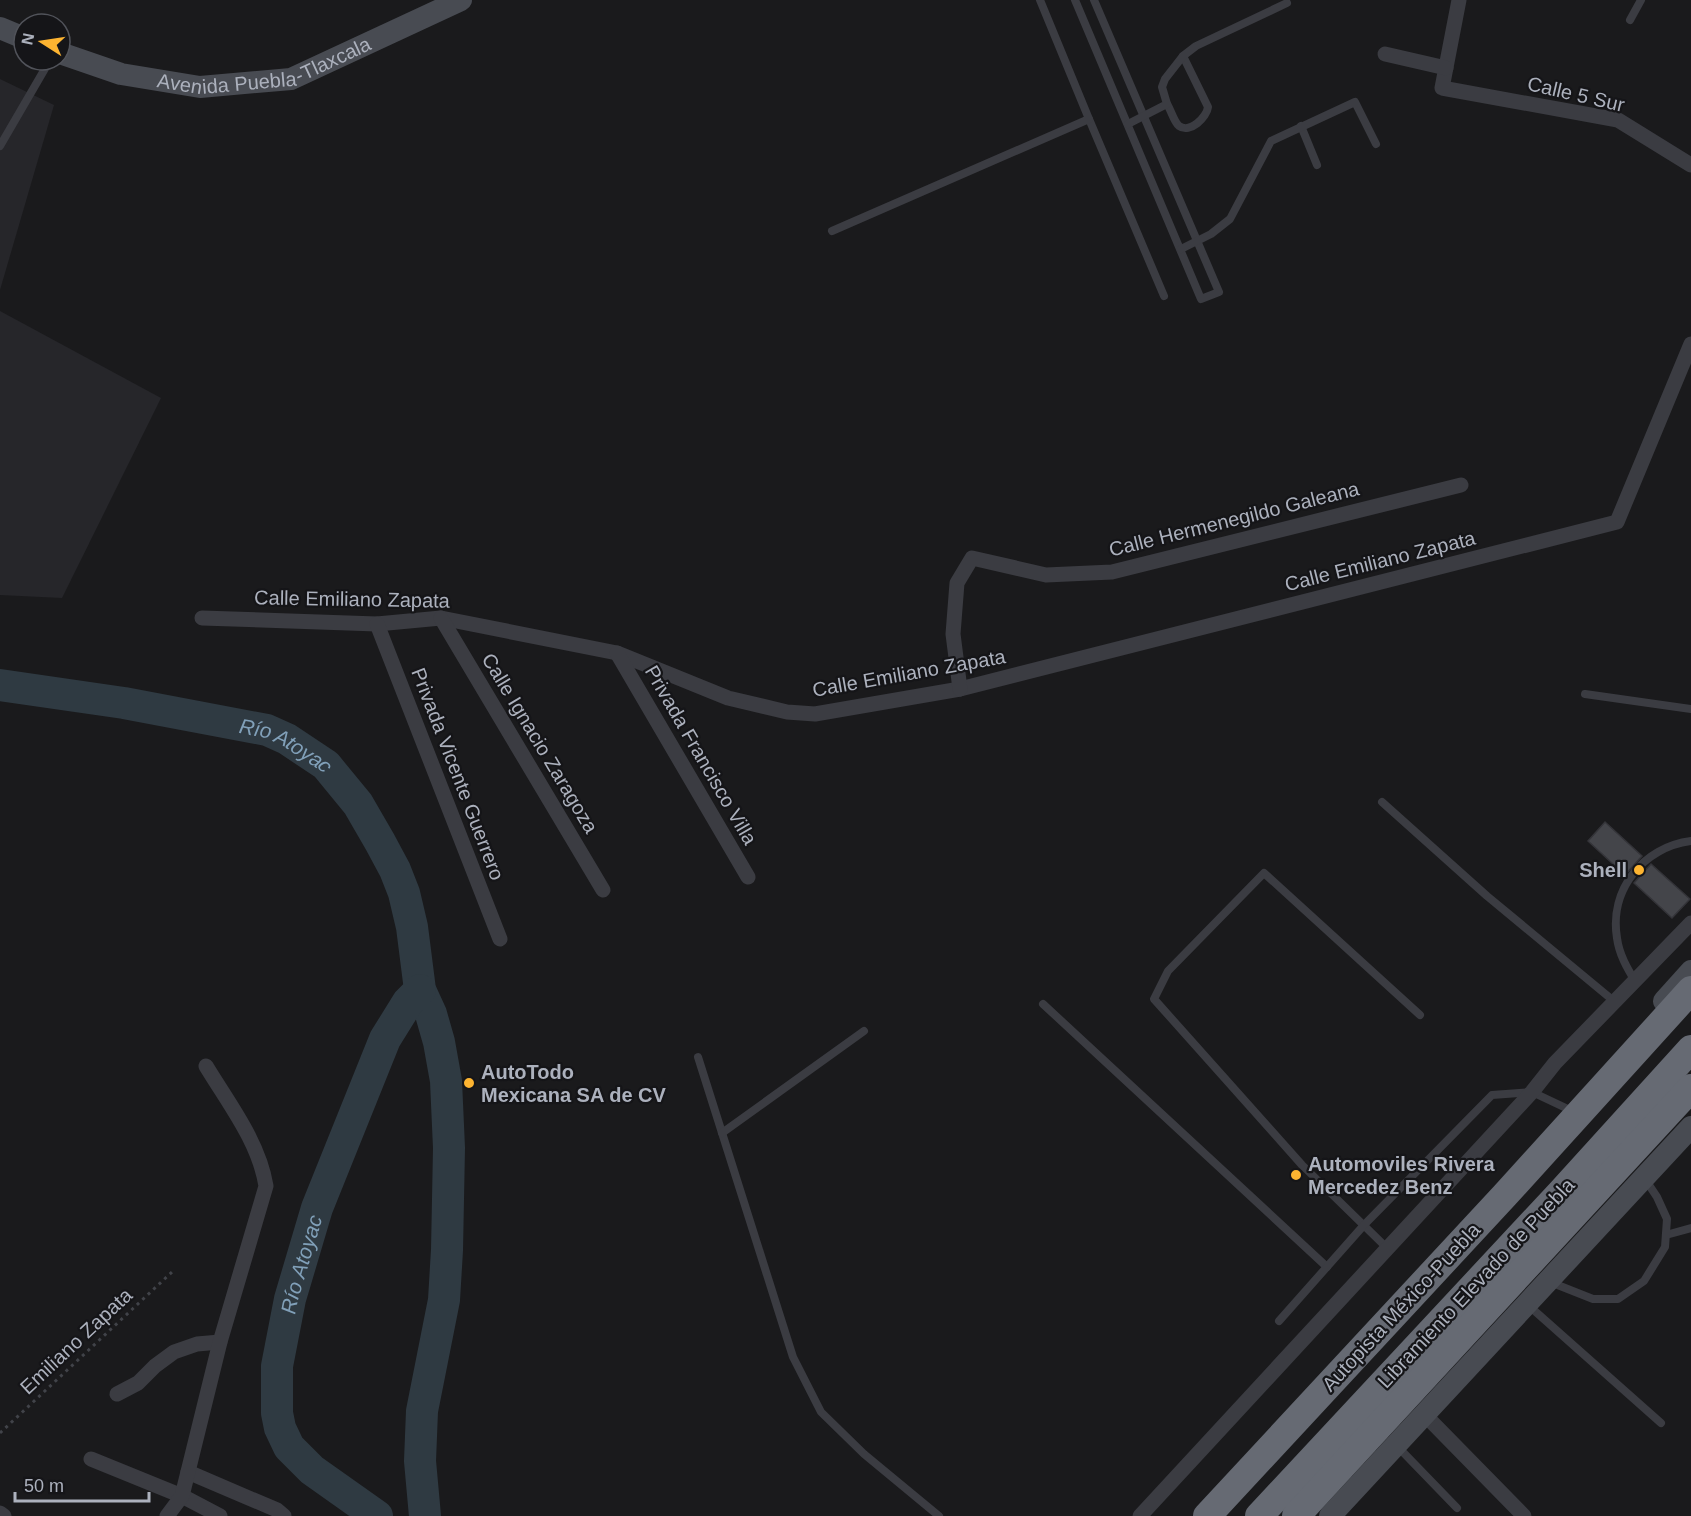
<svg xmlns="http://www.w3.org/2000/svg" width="1691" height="1516" viewBox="0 0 1691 1516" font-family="Helvetica,sans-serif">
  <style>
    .built { fill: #26262a }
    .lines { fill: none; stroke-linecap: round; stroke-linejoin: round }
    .river { stroke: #2f3a42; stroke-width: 32 }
    .building { fill: #44454a; stroke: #343439; stroke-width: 1.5 }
    .path { stroke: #414349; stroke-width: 3; stroke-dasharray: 3 4.5; stroke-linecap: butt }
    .lane { stroke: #3b3c42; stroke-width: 8 }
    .street { stroke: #3b3c42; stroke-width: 15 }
    .secondary { stroke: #484b52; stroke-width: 22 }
    .highway { stroke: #666a73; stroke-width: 28 }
    .poi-dot { fill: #fdb431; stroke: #151518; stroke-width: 2 }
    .labels { text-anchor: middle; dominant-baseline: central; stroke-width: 4.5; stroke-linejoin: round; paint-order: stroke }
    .street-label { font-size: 20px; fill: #acb1bd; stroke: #151518 }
    .poi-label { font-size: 20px; font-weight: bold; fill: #acb1bd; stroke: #151518; text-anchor: start }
    .water-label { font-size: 21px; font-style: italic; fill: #81a0b9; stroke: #151518 }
  </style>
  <rect width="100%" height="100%" fill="#1a1a1c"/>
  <g class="built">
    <polygon points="0,79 54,105 0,290"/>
    <polygon points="0,311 161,398 62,598 0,595"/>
  </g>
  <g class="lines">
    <g class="river">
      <path id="s1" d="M 0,685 L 124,703 L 267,730 L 287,739 L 326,765 L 358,804 L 380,842 L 395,870 L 404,893 L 412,927 L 420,990 L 431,1014 L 439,1042 L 446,1081 L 449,1148 L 447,1250 L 444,1300 L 422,1411 L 420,1461 L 425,1516"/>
      <path id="s2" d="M 377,1516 L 312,1470 L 289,1447 L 280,1428 L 277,1413 L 277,1366 L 290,1299 L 317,1208 L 385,1039 L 408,1002 L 420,990"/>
    </g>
  </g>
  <g class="building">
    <polygon points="1605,822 1642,856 1625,875 1588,841"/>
    <polygon points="1651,864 1690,899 1672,918 1634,883"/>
  </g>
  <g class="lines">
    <polyline class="path" points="0,1433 172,1272"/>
    <g class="lane">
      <polyline points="1075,0 1201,299 1219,292 1094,0"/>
      <polyline points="1630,20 1641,0"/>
      <path d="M 1167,104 C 1171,110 1174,122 1179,126 C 1190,134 1207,117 1208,107 L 1183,56"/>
      <polyline points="1089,119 1164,296"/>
      <polyline points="1128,124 1167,104 1162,87 1165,79 1183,56 1196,46 1287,3"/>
      <polyline points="1301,126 1317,165"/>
      <polyline points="0,146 50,60"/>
      <polyline points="832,231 1089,119 1040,0"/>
      <polyline points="1181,249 1211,234 1230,219 1271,141 1355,102 1376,144"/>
      <polyline points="1585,694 1691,709"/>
      <polyline points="1382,802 1487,896 1615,1002"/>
      <path d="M 1635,981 C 1627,968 1619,954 1617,938 C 1609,890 1643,847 1691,841"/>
      <polyline points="1043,1004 1327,1267"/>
      <polyline points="698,1057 793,1357 821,1412 864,1454 939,1516"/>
      <polyline points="722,1133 864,1031"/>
      <polyline points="1666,1235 1691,1228"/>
      <polyline points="1387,1248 1302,1165 1154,999 1168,971 1264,873 1420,1015"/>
      <polyline points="1550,1282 1593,1299 1618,1299 1644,1281 1665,1247 1667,1219 1657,1197 1645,1179"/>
      <polyline points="1528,1305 1661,1423"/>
      <polyline points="1279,1321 1364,1225 1492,1095 1532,1092 1568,1109"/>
      <polyline points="1398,1447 1457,1508"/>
    </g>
    <g class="street">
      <polyline points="1459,0 1442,88 1618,120 1691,165"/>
      <polyline points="1385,54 1446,68"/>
      <polyline points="202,618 377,624 441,618 617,653 728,698 787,712 815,714 960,689 1617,522 1691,344"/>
      <polyline points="441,618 603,890"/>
      <polyline points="377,624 500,939"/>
      <polyline points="617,653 748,877"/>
      <polyline points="960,689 953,634 957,583 972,558 1046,575 1112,572 1461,485"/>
      <polyline points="117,1394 138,1383 155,1366 174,1352 197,1344 220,1342"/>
      <polyline points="1425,1415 1524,1516"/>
      <polyline points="91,1459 182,1496 220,1516"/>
      <polyline points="188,1472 277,1510 284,1516"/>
      <polyline points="0,1513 4,1516"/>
      <path d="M 167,1516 L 182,1496 L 220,1342 L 266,1186 C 259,1142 229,1104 206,1066"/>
      <polyline points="1140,1516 1532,1092 1555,1063 1691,923"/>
    </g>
    <g class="secondary">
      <polyline points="0,28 24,38"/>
      <path id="s3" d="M 60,53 L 121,74 L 200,87 L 291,79 L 461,0"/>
      <polyline points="1664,1001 1691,971"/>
      <polyline points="1330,1516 1691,1127"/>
    </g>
    <g class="highway">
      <polyline points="1207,1516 1505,1195 1691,990"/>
      <polyline points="1259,1516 1562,1191 1691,1049"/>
      <polyline points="1296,1516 1691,1088"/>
    </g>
  </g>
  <g class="poi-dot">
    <circle cx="1639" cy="870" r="6"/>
    <circle cx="469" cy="1083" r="6"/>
    <circle cx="1296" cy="1175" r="6"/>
  </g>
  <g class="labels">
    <g class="street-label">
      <text stroke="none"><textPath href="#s3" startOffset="212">Avenida Puebla-Tlaxcala</textPath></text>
      <text transform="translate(1576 94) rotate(13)">Calle 5 Sur</text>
      <text transform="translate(1234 519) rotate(-14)">Calle Hermenegildo Galeana</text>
      <text transform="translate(1380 561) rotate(-14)">Calle Emiliano Zapata</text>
      <text transform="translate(352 599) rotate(1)">Calle Emiliano Zapata</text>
      <text transform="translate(909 673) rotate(-10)">Calle Emiliano Zapata</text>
      <text transform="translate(540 743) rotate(59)">Calle Ignacio Zaragoza</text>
      <text transform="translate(701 755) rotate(60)">Privada Francisco Villa</text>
      <text transform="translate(458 774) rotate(69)">Privada Vicente Guerrero</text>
      <text transform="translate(1476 1283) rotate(-47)">Libramiento Elevado de Puebla</text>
      <text transform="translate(1401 1307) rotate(-47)">Autopista México-Puebla</text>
      <text transform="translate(76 1341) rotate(-43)">Emiliano Zapata</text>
    </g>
    <g class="poi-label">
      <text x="1627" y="870" text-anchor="end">Shell</text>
      <text x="481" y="1072">AutoTodo<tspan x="481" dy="23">Mexicana SA de CV</tspan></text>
      <text x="1308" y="1164">Automoviles Rivera<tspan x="1308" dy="23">Mercedez Benz</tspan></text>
    </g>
    <g class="water-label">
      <text stroke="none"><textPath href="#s1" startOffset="294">Río Atoyac</textPath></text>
      <text stroke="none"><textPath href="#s2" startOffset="300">Río Atoyac</textPath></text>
    </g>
  </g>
  <g transform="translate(42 42) rotate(282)"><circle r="28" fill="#151518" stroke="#51535a" stroke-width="1.5"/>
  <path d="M0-4.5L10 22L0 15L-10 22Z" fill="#fdb431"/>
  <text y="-9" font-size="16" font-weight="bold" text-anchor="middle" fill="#acb1bd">N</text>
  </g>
  <path d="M15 1492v9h134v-9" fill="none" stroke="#acb1bd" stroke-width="3"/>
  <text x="24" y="1492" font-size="18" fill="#acb1bd" stroke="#151518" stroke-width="4.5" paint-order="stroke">50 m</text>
</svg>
